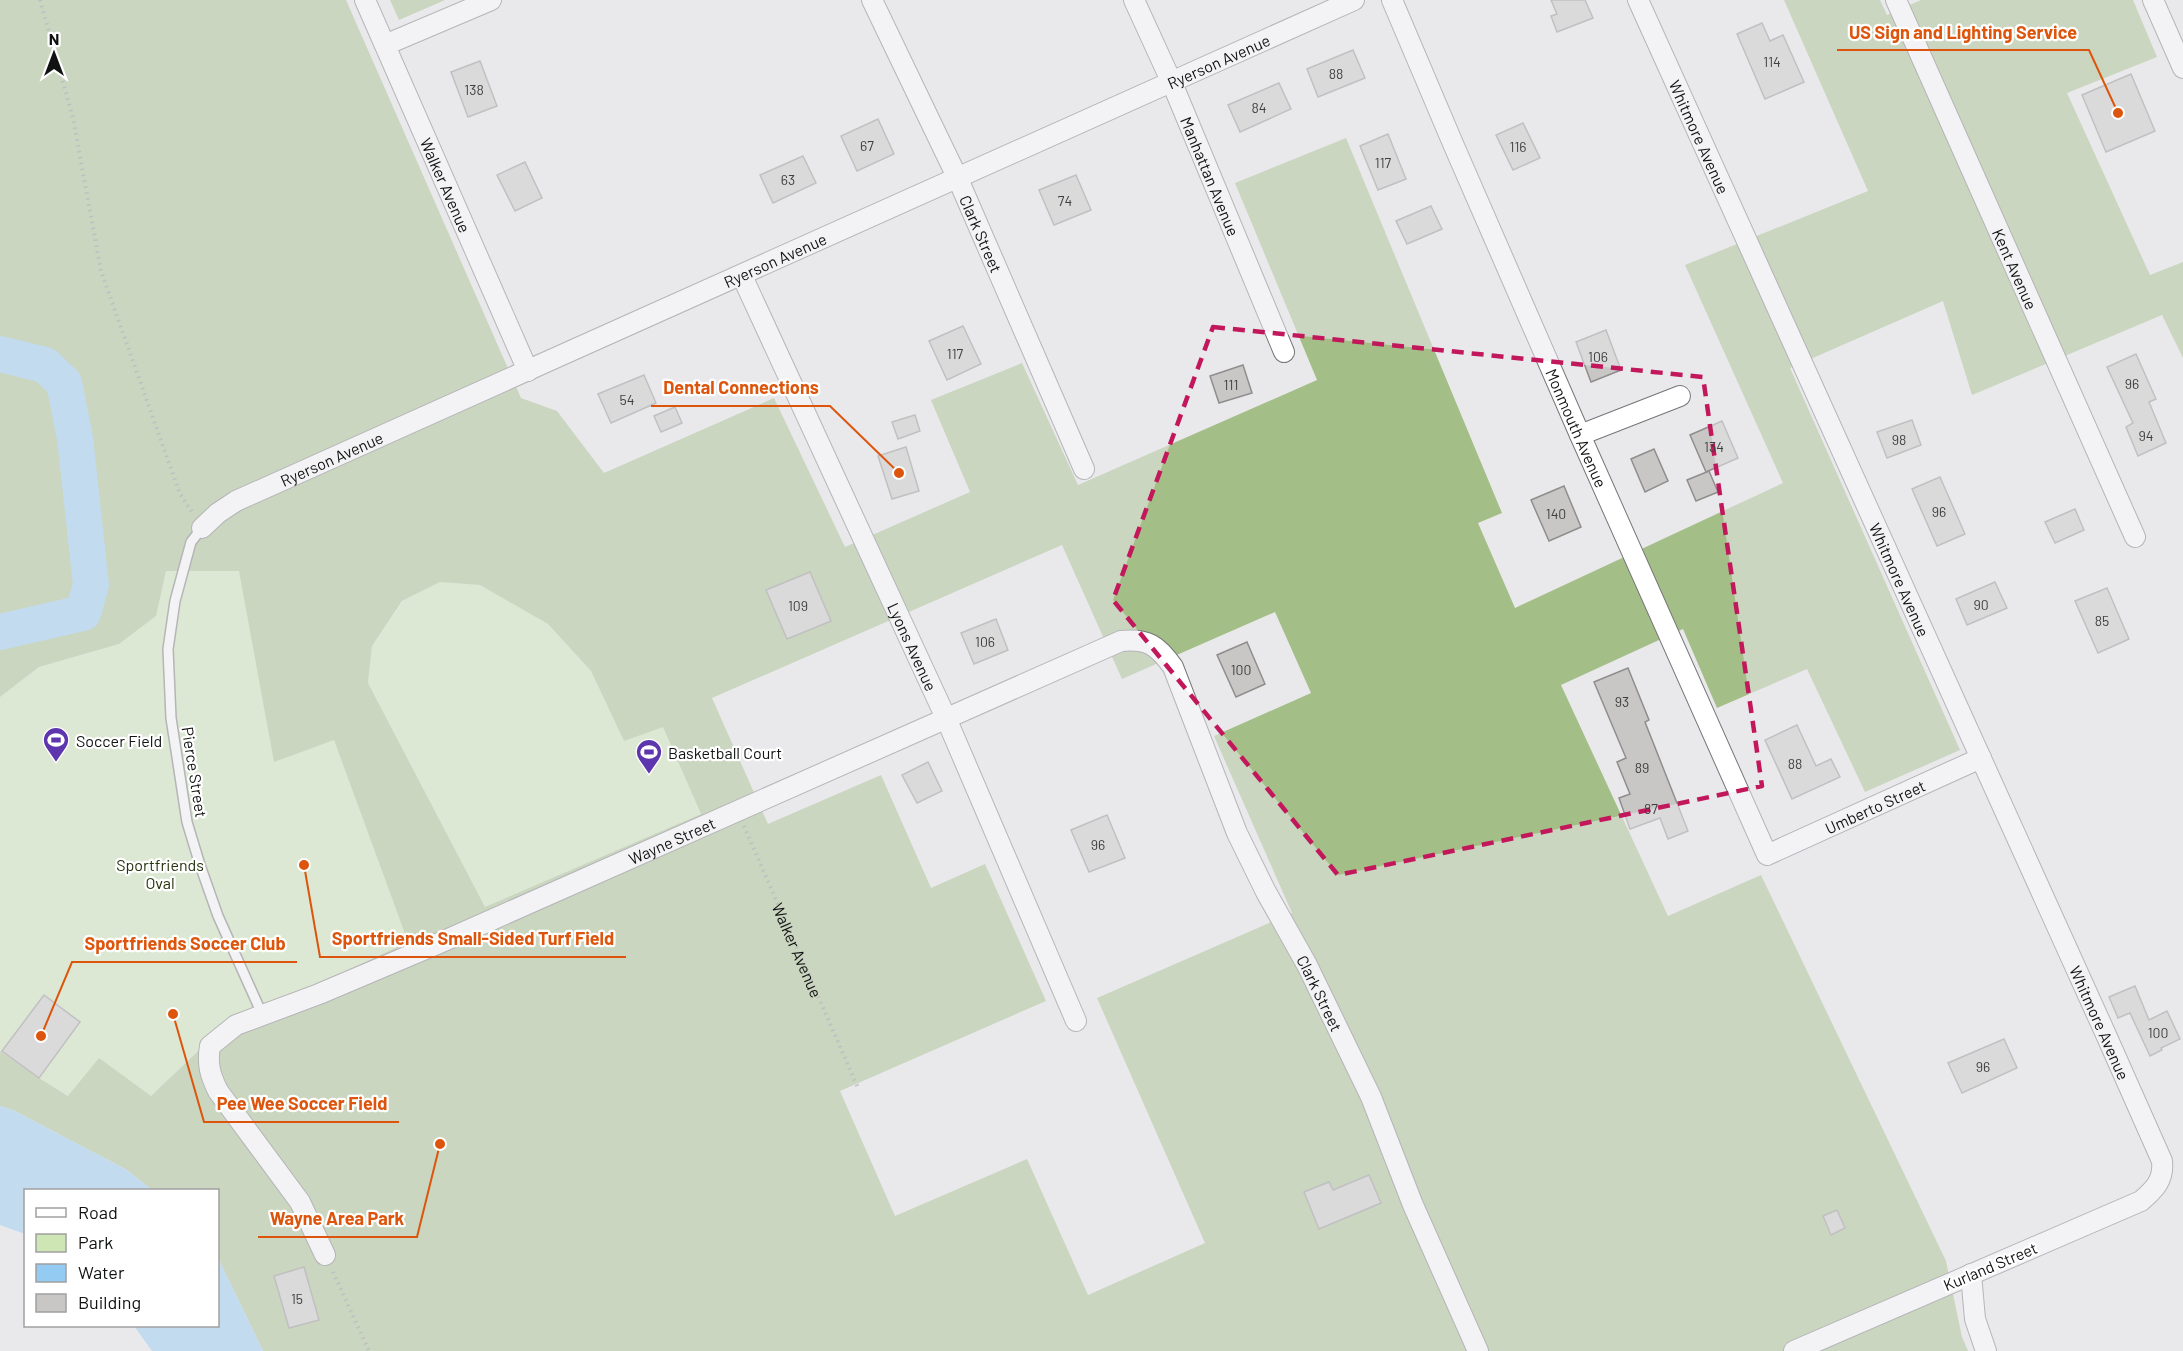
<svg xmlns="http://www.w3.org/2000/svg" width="2183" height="1351" viewBox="0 0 2183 1351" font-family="Barlow,sans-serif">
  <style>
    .green { fill: #cde6b3 }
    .forest { fill: #a4be88; fill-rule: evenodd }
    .water { fill: #94cbf2 }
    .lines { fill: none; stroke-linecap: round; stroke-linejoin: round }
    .river { stroke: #94cbf2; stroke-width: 36 }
    .building { fill: #c9c7c6; stroke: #908e8d; stroke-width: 1.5 }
    .lane-casing { stroke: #757678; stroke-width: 12 }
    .street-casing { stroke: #757678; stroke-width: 22 }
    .path { stroke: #8d8d8f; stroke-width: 4; stroke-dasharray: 1.5 4.5; stroke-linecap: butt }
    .lane { stroke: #fff; stroke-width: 9 }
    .street { stroke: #fff; stroke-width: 20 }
    .marked { fill: none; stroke: #c2185b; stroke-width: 4.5; stroke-dasharray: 12 8; stroke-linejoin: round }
    .labels { text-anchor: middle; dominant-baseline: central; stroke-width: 4.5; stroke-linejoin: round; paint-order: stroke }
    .number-label { font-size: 14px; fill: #3f3f3f }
    .street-label { font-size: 16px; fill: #111212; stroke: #fff }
    .poi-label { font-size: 16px; fill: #111212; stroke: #fff; text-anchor: start }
    .park-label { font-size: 16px; fill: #23340c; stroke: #fff }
    .leader { fill: none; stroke: #dd550c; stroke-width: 2 }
    .callout-dot { fill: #dd550c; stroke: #fff; stroke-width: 2 }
    .callout-label { font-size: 18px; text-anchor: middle; font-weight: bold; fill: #dd550c; stroke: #fff; stroke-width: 4.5; stroke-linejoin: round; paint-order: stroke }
  </style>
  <rect width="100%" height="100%" fill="#e9e9ec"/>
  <g class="green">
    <polygon points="166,571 240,571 274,761 334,740 408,942 322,982 234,1015 151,1096 69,1096 39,1078 0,1051 0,697 39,667 119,644 156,616"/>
    <polygon points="440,582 480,585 548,624 591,671 624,741 663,726 701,814 485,907 368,683 372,646 403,601"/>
  </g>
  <g class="forest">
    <path d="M 0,0 L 346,0 L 521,398 L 557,411 L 604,473 L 774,398 L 845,547 L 970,492 L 931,400 L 1022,363 L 1078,485 L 1317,380 L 1235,183 L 1346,138 L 1502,513 L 1478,523 L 1515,608 L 1783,483 L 1685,265 L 1868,191 L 1784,0 L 1880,0 L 1887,15 L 1921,0 L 2133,0 L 2157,57 L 2067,93 L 2150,275 L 2183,262 L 2183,358 L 2162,315 L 1972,395 L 1943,301 L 1790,368 L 1960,750 L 1865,792 L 1807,669 L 1717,708 L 1683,629 L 1561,685 L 1668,916 L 1761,875 L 1946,1261 L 1962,1337 L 1968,1351 L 263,1351 L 218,1258 L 218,1190 L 152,1190 L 127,1170 L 13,1110 L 0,1106 L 0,1051 L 39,1078 L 68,1096 L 99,1058 L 151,1096 L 201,1048 L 210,1034 L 234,1015 L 322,982 L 408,942 L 334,740 L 274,762 L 239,571 L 166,571 L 156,616 L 119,644 L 39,667 L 0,697 ZM 1062,545 L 1122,679 L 1275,612 L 1311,693 L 1214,736 L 1292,913 L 1097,998 L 1205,1243 L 1088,1295 L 1027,1159 L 895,1216 L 840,1091 L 1046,1001 L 985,864 L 931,888 L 881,775 L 768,824 L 712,698 ZM 440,582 L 480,585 L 548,624 L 591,671 L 624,741 L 663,727 L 701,814 L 485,907 L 368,683 L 372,646 L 402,601 Z"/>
    <polygon points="390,0 445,0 399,20"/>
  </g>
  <g class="water">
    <polygon points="0,1106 13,1110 127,1170 152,1190 26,1190 25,1234 0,1225"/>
    <polygon points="218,1258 263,1351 152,1351 134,1326 218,1326"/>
  </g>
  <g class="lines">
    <polyline class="river" points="0,354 45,365 64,383 75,438 91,585 83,613 0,632"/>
  </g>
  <g class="building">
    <polygon points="1551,0 1585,0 1593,18 1557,32 1551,16 1557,14"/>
    <polygon points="1762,23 1770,41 1783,35 1804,82 1765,99 1737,34"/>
    <polygon points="1353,50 1365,78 1318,97 1307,69"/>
    <polygon points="480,61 497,106 468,117 451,72"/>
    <polygon points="2131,74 2155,131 2106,152 2082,95"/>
    <polygon points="1279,83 1291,109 1240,132 1228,105"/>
    <polygon points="878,119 894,154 857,171 841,136"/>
    <polygon points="1523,123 1540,158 1513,170 1496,135"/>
    <polygon points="1388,134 1406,179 1378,190 1360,146"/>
    <polygon points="803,156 816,183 773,203 760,175"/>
    <polygon points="525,162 542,198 515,211 497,175"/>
    <polygon points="1076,175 1091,210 1054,225 1039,190"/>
    <polygon points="1431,206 1442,229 1407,244 1396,221"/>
    <polygon points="963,326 981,364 947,380 929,341"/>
    <polygon points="1606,330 1621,370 1591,382 1576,342"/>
    <polygon points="2136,354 2156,399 2149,402 2166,443 2138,456 2126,427 2133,423 2107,367"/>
    <polygon points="1243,365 1252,393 1219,403 1210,376"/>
    <polygon points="644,375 656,403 611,423 598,394"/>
    <polygon points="675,407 682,423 661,432 654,416"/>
    <polygon points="915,415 920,431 898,439 892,422"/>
    <polygon points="1912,420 1921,445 1887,458 1877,432"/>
    <polygon points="1722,421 1738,458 1706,472 1690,435"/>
    <polygon points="906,447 919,491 892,499 878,456"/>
    <polygon points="1654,449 1668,481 1645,492 1631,459"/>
    <polygon points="1709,471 1718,492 1696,501 1687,480"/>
    <polygon points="1940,477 1965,534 1937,546 1912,489"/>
    <polygon points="1564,486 1581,527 1549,541 1531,500"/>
    <polygon points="2075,509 2084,530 2055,543 2045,522"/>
    <polygon points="810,572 831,621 787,639 766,590"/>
    <polygon points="1995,582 2007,608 1967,625 1956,599"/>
    <polygon points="2107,588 2129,639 2098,653 2075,601"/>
    <polygon points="996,619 1008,650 974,664 961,633"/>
    <polygon points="1247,642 1265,684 1236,697 1217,655"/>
    <polygon points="1628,668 1649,720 1645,722 1688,831 1668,839 1660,818 1630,829 1619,798 1630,794 1617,762 1626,758 1594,682"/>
    <polygon points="1797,725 1816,766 1831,759 1840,777 1792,799 1765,740"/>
    <polygon points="928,762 942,791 917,803 902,775"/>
    <polygon points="1107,815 1125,858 1089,872 1071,830"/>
    <polygon points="2135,986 2149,1020 2167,1011 2180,1039 2161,1048 2162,1050 2150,1056 2130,1013 2118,1018 2109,997"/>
    <polygon points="44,995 80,1022 39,1078 2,1051"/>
    <polygon points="2004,1039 2017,1068 1962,1093 1948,1063"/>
    <polygon points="1369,1175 1381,1203 1319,1229 1304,1192 1329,1182 1333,1190"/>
    <polygon points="1837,1210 1845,1228 1831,1235 1823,1216"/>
    <polygon points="304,1267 319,1320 289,1328 274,1276"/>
  </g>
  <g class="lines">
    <g class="lane-casing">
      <polyline id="lane" points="202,528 191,542 175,601 168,649 171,718 187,822 200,865 218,916 262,1014"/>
    </g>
    <g class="street-casing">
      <g id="street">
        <path id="s2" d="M 365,0 L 528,371"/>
        <path id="s3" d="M 872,0 L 958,179 L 1084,469"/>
        <path id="s4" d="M 1134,0 L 1172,83 L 1284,352"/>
        <path id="s5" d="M 1392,0 L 1454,146 L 1580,435 L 1767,855 L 1981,758"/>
        <path id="s6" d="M 1638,0 L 2107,1037 L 2162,1161 C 2164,1180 2155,1189 2141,1201 L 1794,1351"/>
        <path id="s7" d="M 1896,0 L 2135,537"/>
        <polyline points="2153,0 2183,68"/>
        <polyline points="385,45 491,0"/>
        <path id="s8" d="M 742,276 L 946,718 L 1076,1021"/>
        <polyline points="1580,435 1680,396"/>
        <path id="s9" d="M 202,528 L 218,513 L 236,501 L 1354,0"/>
        <path id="s10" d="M 325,1255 L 300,1202 L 218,1091 C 210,1075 207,1064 210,1046 L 236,1025 L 319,994 L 444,941 L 1121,641 C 1148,638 1158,646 1173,667 L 1237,833 L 1266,892 L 1307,965 L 1371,1097 L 1413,1205 L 1478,1351"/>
        <polyline points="1971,1274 1975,1319 1986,1351"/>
      </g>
    </g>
    <g class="path">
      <polyline points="40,0 73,118 101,271 180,494 192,512"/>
      <path id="s1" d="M 744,826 L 858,1088"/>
      <polyline points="333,1272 369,1351"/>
    </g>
    <use href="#lane" class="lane"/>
    <use href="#street" class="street"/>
  </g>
  <path d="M0 0H2183V1351H0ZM 1213,327 L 1703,377 L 1762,786 L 1338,875 L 1113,600 Z" fill="#e9e9ec" fill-opacity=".55" fill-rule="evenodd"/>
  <path class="marked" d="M 1213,327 L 1703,377 L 1762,786 L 1338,875 L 1113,600 Z"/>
  <defs>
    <g id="stadium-pin" transform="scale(1.35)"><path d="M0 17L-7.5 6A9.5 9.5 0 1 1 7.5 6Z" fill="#5d36ae" stroke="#fff"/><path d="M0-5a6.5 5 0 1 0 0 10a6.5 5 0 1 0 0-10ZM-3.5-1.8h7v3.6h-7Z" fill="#fff"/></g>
  </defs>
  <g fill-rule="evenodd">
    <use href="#stadium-pin" x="56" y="740"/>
    <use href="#stadium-pin" x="649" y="752"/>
  </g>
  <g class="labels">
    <g class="number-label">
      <text x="1772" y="61">114</text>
      <text x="1336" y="73">88</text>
      <text x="474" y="89">138</text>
      <text x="1259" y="107">84</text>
      <text x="867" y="145">67</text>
      <text x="1518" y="146">116</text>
      <text x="1383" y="162">117</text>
      <text x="788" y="179">63</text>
      <text x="1065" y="200">74</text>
      <text x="955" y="353">117</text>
      <text x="1598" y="356">106</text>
      <text x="2132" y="383">96</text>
      <text x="1231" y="384">111</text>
      <text x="627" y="399">54</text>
      <text x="2146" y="435">94</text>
      <text x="1899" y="439">98</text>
      <text x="1714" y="446">134</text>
      <text x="1939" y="511">96</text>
      <text x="1556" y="513">140</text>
      <text x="1981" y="604">90</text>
      <text x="798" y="605">109</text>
      <text x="2102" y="620">85</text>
      <text x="985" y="641">106</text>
      <text x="1241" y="669">100</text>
      <text x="1622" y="701">93</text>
      <text x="1795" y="763">88</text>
      <text x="1642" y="767">89</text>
      <text x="1651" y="808">87</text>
      <text x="1098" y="844">96</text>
      <text x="2158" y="1032">100</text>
      <text x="1983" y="1066">96</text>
      <text x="297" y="1298">15</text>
    </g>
    <g class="street-label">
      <text stroke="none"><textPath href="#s9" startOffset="1120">Ryerson Avenue</textPath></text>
      <text stroke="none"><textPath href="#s6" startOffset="150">Whitmore Avenue</textPath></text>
      <text stroke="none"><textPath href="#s4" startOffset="192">Manhattan Avenue</textPath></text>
      <text stroke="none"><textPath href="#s2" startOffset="202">Walker Avenue</textPath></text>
      <text stroke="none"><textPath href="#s3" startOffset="258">Clark Street</textPath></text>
      <text stroke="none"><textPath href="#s9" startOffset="634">Ryerson Avenue</textPath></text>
      <text stroke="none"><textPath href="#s7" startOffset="294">Kent Avenue</textPath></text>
      <text stroke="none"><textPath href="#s5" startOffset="466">Monmouth Avenue</textPath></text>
      <text stroke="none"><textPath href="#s9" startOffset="148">Ryerson Avenue</textPath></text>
      <text stroke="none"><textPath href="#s6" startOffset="636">Whitmore Avenue</textPath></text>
      <text stroke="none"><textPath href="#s8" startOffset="408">Lyons Avenue</textPath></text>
      <text transform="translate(195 772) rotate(81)">Pierce Street</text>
      <text stroke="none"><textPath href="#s5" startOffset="1052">Umberto Street</textPath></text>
      <text stroke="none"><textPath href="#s10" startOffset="750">Wayne Street</textPath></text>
      <text stroke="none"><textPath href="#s1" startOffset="135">Walker Avenue</textPath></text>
      <text stroke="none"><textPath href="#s10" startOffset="1662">Clark Street</textPath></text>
      <text stroke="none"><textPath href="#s6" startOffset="1122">Whitmore Avenue</textPath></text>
      <text transform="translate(1990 1266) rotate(-23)">Kurland Street</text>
    </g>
    <g class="poi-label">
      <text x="76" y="740">Soccer Field</text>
      <text x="668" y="752">Basketball Court</text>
    </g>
    <g class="park-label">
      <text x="160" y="864">Sportfriends<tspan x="160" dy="18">Oval</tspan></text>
    </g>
  </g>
  <path class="leader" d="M2118 113L2089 50H1837M899 473L830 406H651M304 865L320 957H626M41 1036L72 962H297M173 1014L204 1122H399M440 1144L417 1237H258"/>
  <g class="callout-dot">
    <circle cx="2118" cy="113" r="6"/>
    <circle cx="899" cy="473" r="6"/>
    <circle cx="304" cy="865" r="6"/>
    <circle cx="41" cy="1036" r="6"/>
    <circle cx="173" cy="1014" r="6"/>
    <circle cx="440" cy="1144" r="6"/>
  </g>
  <g class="callout-label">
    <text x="1963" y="39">US Sign and Lighting Service</text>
    <text x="741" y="394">Dental Connections</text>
    <text x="473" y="945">Sportfriends Small-Sided Turf Field</text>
    <text x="185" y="950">Sportfriends Soccer Club</text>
    <text x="302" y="1110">Pee Wee Soccer Field</text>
    <text x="337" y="1225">Wayne Area Park</text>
  </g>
  <rect x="24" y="1189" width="195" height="138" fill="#ffffff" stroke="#a0a0a0" stroke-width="1.5"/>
  <rect x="36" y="1208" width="30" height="9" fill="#ffffff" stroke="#a0a0a0" stroke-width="1.5"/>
  <text x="78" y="1219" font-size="18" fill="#111212">Road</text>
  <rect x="36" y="1234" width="30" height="18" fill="#cde6b3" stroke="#a0a0a0" stroke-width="1.5"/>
  <text x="78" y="1249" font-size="18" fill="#111212">Park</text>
  <rect x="36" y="1264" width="30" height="18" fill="#94cbf2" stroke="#a0a0a0" stroke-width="1.5"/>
  <text x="78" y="1279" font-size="18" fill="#111212">Water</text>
  <rect x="36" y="1294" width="30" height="18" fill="#c9c7c6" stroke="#a0a0a0" stroke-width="1.5"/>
  <text x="78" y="1309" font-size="18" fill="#111212">Building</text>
  <g transform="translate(54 54)" stroke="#ffffff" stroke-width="4.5" paint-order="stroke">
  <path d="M0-4.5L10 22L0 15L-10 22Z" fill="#111212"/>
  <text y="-9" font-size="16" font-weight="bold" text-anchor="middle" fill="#111212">N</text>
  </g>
</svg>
